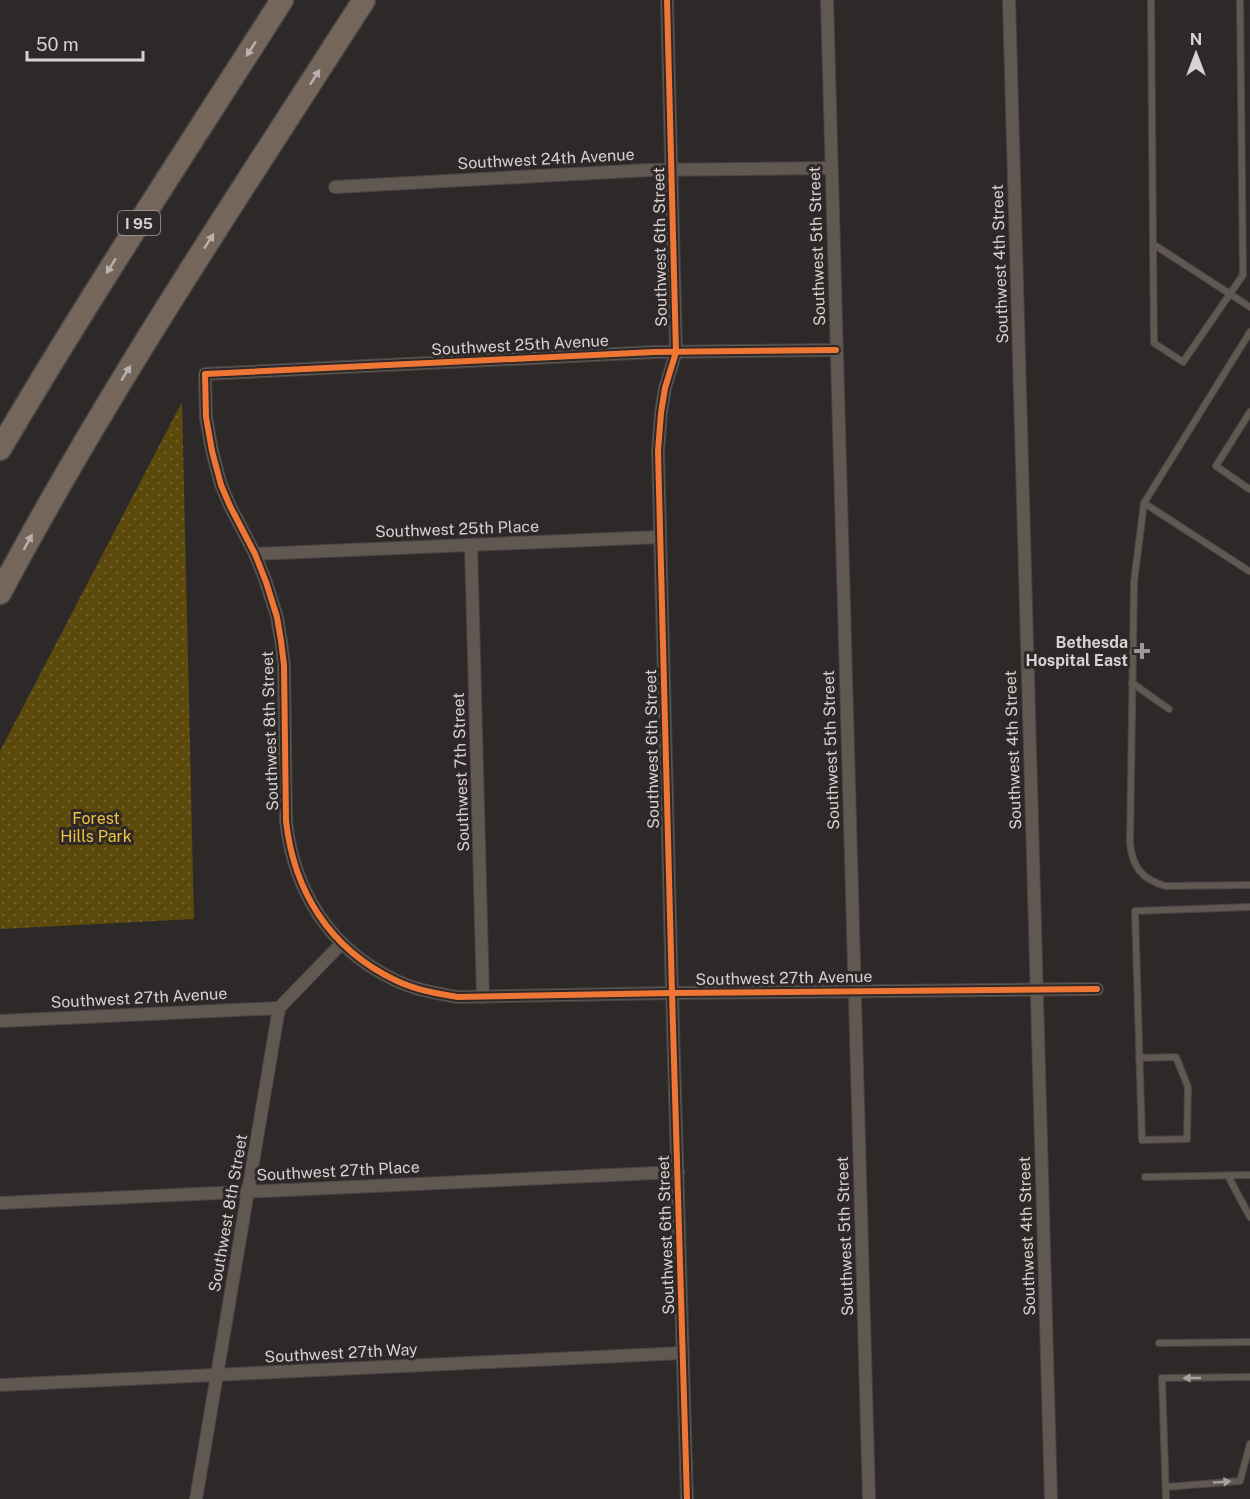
<svg xmlns="http://www.w3.org/2000/svg" width="1250" height="1499" viewBox="0 0 1250 1499" font-family="'Public Sans',sans-serif">
  <style>
    .park { fill: url(#park-dots) }
    .lines { fill: none; stroke-linecap: round; stroke-linejoin: round }
    .lane-casing { stroke: #484545; stroke-width: 8 }
    .street-casing { stroke: #484545; stroke-width: 14 }
    .highway-casing { stroke: #484545; stroke-width: 25 }
    .lane { stroke: #615852; stroke-width: 6 }
    .street { stroke: #615852; stroke-width: 12 }
    .highway { stroke: #75665b; stroke-width: 22 }
    .cycleway-casing { stroke: #2f2828; stroke-width: 10 }
    .cycleway { stroke: #f07635; stroke-width: 6 }
    .oneway { fill: #bab2ae }
    .oneway2 { fill: #a8a19f }
    .poi-dot { fill: #9c9797; stroke: #2f2828; stroke-width: 2 }
    .labels { text-anchor: middle; dominant-baseline: central; stroke-width: 6; stroke-linejoin: round; paint-order: stroke }
    .shield { fill: #2f2828; stroke: #a59f9f; stroke-width: 1.5 }
    .shield-label { font-size: 15px; font-weight: bold; fill: #d7d2d2 }
    .street-label { font-size: 16px; fill: #d7d2d2; stroke: #2f2828 }
    .poi-label { font-size: 16px; font-weight: bold; fill: #d7d2d2; stroke: #2f2828; text-anchor: end }
    .park-label { font-size: 16px; fill: #f0c440; stroke: #2f2828 }
  </style>
  <defs>
    <pattern id="park-dots" width="8" height="8" patternUnits="userSpaceOnUse" patternTransform="scale(1.5)"><rect width="8" height="8" fill="#5c490c"/><path d="M2 2h.1M6 6h.1" fill="none" stroke="#73622e" stroke-width="1.8" stroke-linecap="round"/></pattern>
  </defs>
  <rect width="100%" height="100%" fill="#2e2929"/>
  <polygon class="park" points="182,402 194,919 0,929 0,751"/>
  <g class="lines">
    <g class="lane-casing">
      <g id="lane">
        <polyline points="1151,0 1153,244 1250,307"/>
        <polyline points="1153,244 1154,343 1183,362 1243,275 1240,0"/>
        <path d="M 1250,332 L 1144,503 L 1134,582 L 1130,844 C 1133,868 1142,879 1165,886 L 1250,885"/>
        <polyline points="1250,412 1216,466 1249,489 1250,488"/>
        <polyline points="1144,503 1249,571"/>
        <polyline points="1132,683 1169,709"/>
        <polyline points="1139,1058 1176,1057 1188,1087 1187,1139 1142,1140 1135,911 1250,907"/>
        <polyline points="1228,1176 1250,1217"/>
        <polyline points="1145,1177 1250,1175"/>
        <polyline points="1159,1343 1250,1342"/>
        <polyline points="1166,1487 1240,1481 1250,1444"/>
        <polyline points="1166,1499 1162,1378 1250,1377"/>
      </g>
    </g>
    <g class="street-casing">
      <g id="street">
        <polyline points="667,0 676,352 665,388 661,413 658,451 672,993 687,1499"/>
        <polyline points="827,0 869,1499"/>
        <polyline points="1009,0 1051,1499"/>
        <polyline points="335,187 649,170 831,168"/>
        <path d="M 836,350 L 654,352 L 205,374 L 206,417 L 212,451 L 221,485 L 230,506 L 255,554 L 266,582 L 277,617 L 281,641 L 284,665 L 286,821 C 294,892 330,949 395,980 C 415,990 436,993 457,997 L 672,993 L 1097,989"/>
        <polyline points="471,545 483,997"/>
        <polyline points="255,554 660,537"/>
        <polyline points="0,1021 279,1008"/>
        <polyline points="0,1203 678,1172"/>
        <polyline points="0,1385 683,1353"/>
        <polyline points="196,1499 279,1008 342,943"/>
      </g>
    </g>
    <g class="highway-casing">
      <g id="highway">
        <path d="M 0,449 C 90,296 187,149 282,0"/>
        <path d="M 0,593 C 109,388 239,195 364,0"/>
      </g>
    </g>
    <use href="#lane" class="lane"/>
    <use href="#street" class="street"/>
    <use href="#highway" class="highway"/>
    <g class="cycleway-casing">
      <g id="cycleway">
        <polyline points="667,0 676,352 665,388 661,413 658,451 672,993 687,1499"/>
        <path d="M 836,350 L 654,352 L 205,374 L 206,417 L 212,451 L 221,485 L 230,506 L 255,554 L 266,582 L 277,617 L 281,641 L 284,665 L 286,821 C 294,892 330,949 395,980 C 415,990 436,993 457,997 L 672,993 L 1097,989"/>
      </g>
    </g>
    <use href="#cycleway" class="cycleway"/>
  </g>
  <defs><path id="oneway-solid" d="M-6-.8H1V-3.2L6.5 0L1 3.2V.8H-6Z" transform="scale(1.5)"/></defs>
  <g class="oneway">
    <use href="#oneway-solid" transform="translate(251 49) rotate(123)"/>
    <use href="#oneway-solid" transform="translate(315 77) rotate(-57)"/>
    <use href="#oneway-solid" transform="translate(209 241) rotate(-57)"/>
    <use href="#oneway-solid" transform="translate(111 266) rotate(122)"/>
    <use href="#oneway-solid" transform="translate(126 373) rotate(-58)"/>
    <use href="#oneway-solid" transform="translate(28 542) rotate(-61)"/>
  </g>
  <g class="oneway2">
    <use href="#oneway-solid" transform="translate(1192 1378) rotate(180)"/>
    <use href="#oneway-solid" transform="translate(1222 1482) rotate(-4)"/>
  </g>
  <path class="poi-dot" d="M1139 642h6v6h6v6h-6v6h-6v-6h-6v-6h6z"/>
  <g class="labels">
    <rect class="shield" x="118" y="211" width="42" height="24" rx="4.5"/>
    <g class="shield-label">
      <text x="139" y="223">I 95</text>
    </g>
    <g class="street-label">
      <text transform="translate(546 159) rotate(-3)">Southwest 24th Avenue</text>
      <text transform="translate(817 246) rotate(-92)">Southwest 5th Street</text>
      <text transform="translate(660 247) rotate(-91)">Southwest 6th Street</text>
      <text transform="translate(1000 264) rotate(-92)">Southwest 4th Street</text>
      <text transform="translate(520 345) rotate(-3)">Southwest 25th Avenue</text>
      <text transform="translate(457 529) rotate(-2)">Southwest 25th Place</text>
      <text transform="translate(270 731) rotate(-92)">Southwest 8th Street</text>
      <text transform="translate(652 749) rotate(-91)">Southwest 6th Street</text>
      <text transform="translate(831 750) rotate(-92)">Southwest 5th Street</text>
      <text transform="translate(1013 750) rotate(-92)">Southwest 4th Street</text>
      <text transform="translate(461 772) rotate(-92)">Southwest 7th Street</text>
      <text transform="translate(784 978) rotate(-1)">Southwest 27th Avenue</text>
      <text transform="translate(139 998) rotate(-3)">Southwest 27th Avenue</text>
      <text transform="translate(338 1171) rotate(-3)">Southwest 27th Place</text>
      <text transform="translate(228 1213) rotate(-80)">Southwest 8th Street</text>
      <text transform="translate(666 1235) rotate(-92)">Southwest 6th Street</text>
      <text transform="translate(845 1236) rotate(-92)">Southwest 5th Street</text>
      <text transform="translate(1027 1236) rotate(-92)">Southwest 4th Street</text>
      <text transform="translate(341 1353) rotate(-3)">Southwest 27th Way</text>
    </g>
    <g class="poi-label">
      <text x="1128" y="642">Bethesda<tspan x="1128" dy="18">Hospital East</tspan></text>
    </g>
    <g class="park-label">
      <text x="96" y="818">Forest<tspan x="96" dy="18">Hills Park</tspan></text>
    </g>
  </g>
  <g transform="translate(1196 54)" stroke="#2f2828" stroke-width="4.5" paint-order="stroke">
  <path d="M0-4.5L10 22L0 15L-10 22Z" fill="#d7d2d2"/>
  <text y="-9" font-size="16" font-weight="bold" text-anchor="middle" fill="#d7d2d2">N</text>
  </g>
  <path d="M27 51v9h116v-9" fill="none" stroke="#d7d2d2" stroke-width="3"/>
  <text x="36" y="51" font-size="18" fill="#d7d2d2" stroke="#2f2828" stroke-width="4.5" paint-order="stroke">50 m</text>
</svg>
